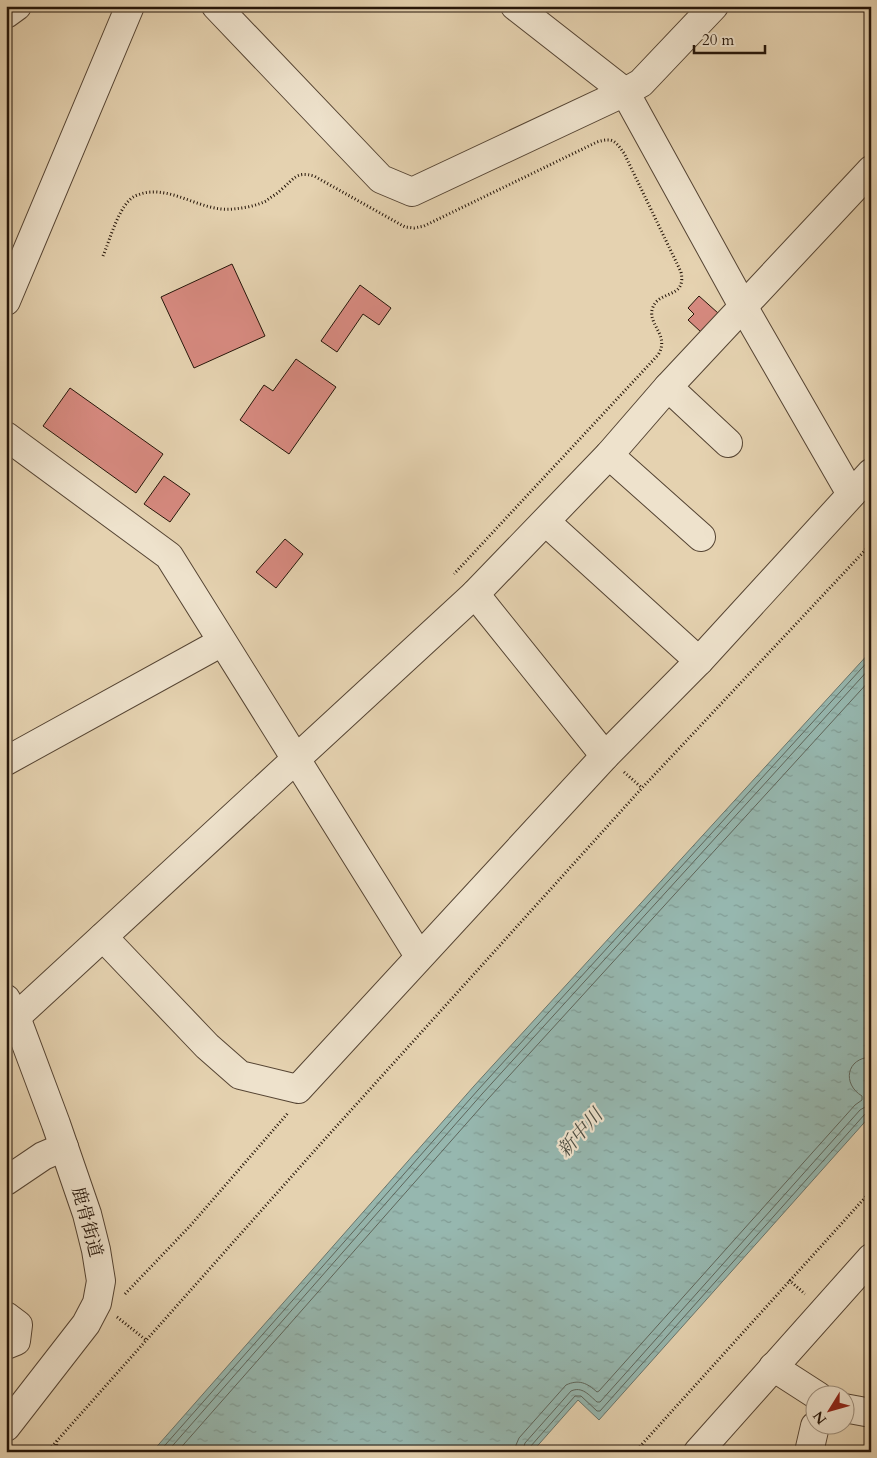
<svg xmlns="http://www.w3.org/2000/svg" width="877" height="1458" viewBox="0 0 877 1458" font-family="Cardo,'Noto Serif JP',serif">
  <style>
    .water { fill: url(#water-ripples); stroke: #69766d }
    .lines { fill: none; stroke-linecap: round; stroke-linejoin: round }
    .shore { stroke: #5e665c; stroke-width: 1 }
    .building { fill: #d78a80; stroke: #251509 }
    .minor-casing { stroke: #543; stroke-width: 30 }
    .path { stroke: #251509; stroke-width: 3; stroke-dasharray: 1 2.5; stroke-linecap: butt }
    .minor { stroke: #eee2cc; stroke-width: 28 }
    .labels { text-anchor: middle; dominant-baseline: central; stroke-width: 4.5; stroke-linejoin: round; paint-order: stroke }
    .street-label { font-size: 18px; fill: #251509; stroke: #eee2cc }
    .water-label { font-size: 19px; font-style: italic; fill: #4d4e43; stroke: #eee2cc }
  </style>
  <defs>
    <pattern id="water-ripples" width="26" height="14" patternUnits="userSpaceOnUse" patternTransform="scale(1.25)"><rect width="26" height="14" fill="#96b7af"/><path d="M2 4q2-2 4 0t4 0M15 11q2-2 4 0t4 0" fill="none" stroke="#819c95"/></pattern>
  </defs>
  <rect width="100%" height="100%" fill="#e5d2b0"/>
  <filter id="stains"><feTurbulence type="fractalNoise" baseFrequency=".004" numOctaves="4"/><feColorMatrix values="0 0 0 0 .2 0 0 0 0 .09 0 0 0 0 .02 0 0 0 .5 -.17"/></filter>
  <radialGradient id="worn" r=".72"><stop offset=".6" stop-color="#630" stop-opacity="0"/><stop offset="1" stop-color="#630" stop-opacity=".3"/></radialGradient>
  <polygon class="water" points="871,651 871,1073 867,1077 871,1080 871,1115 599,1420 578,1400 532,1452 152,1452 474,1086"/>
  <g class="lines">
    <g class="shore">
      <polyline points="159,1452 478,1090 871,658"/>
      <polyline points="167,1452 482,1094 871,667"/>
      <polyline points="177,1452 488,1099 871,679"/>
      <path d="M 515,1452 L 516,1445 L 519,1438 L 566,1385 C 579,1379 587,1383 597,1392 L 599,1391 L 855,1105 L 862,1100 L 862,1096 C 842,1084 846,1058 871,1057"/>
      <path d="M 522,1452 L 525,1443 L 571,1391 C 582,1386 589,1395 597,1402 L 600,1402 L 860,1110 L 865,1107 L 871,1106"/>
      <polyline points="529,1452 530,1447 575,1396 581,1396 597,1411 600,1411 865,1114 871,1112"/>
    </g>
  </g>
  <g class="building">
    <polygon points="232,264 265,336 194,368 161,297"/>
    <polygon points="360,285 391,308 379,325 363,314 337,352 321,341"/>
    <polygon points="699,296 718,313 701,332 688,320 694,314 688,308"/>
    <polygon points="296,359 336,387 289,454 240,420 264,385 273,391"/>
    <polygon points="70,388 163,454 136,493 43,426"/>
    <polygon points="164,476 190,494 170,522 144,504"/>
    <polygon points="285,539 303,554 276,588 256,572"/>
  </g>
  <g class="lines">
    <g class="minor-casing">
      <g id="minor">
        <polyline points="216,6 381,179 412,192 625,92 641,83 714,6"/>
        <polyline points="515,6 625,92 744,308 851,494"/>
        <polyline points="6,14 17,6"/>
        <polyline points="6,301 130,6"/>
        <polyline points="668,387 728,443"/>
        <polyline points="6,436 169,556 419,956"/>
        <polyline points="609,455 701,537"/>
        <polyline points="546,522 699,661"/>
        <polyline points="475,594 605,756"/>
        <polyline points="6,761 222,642"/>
        <polyline points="103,937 207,1046 240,1075 298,1089 605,756 699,661 871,473"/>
        <polyline points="6,999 16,1017 56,1124 87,1214 96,1250 101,1281 97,1303 86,1324 6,1427"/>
        <polyline points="16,1017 475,594 609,455 668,387 871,170"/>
        <polyline points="6,1181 43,1156 64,1147"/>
        <polyline points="6,1316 18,1325 16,1341 6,1345"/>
        <polyline points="773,1367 818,1396"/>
        <polyline points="844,1408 871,1413"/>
        <polyline points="698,1452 871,1258"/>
        <polyline points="809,1452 815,1426"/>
      </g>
    </g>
    <g class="path">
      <path d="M 103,256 C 110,240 119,204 135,196 C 168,181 200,213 233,209 C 244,208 256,206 266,201 C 271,197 277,194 282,189 C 294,179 296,171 314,176 L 405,227 L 414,228 L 424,226 L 597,142 C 613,137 615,141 624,153 L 681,272 C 687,300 657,289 652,310 C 649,326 670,336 658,355 L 454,574"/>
      <polyline points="624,772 642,788"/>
      <polyline points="789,1280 805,1294"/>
      <polyline points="125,1294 190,1226 288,1113"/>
      <polyline points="117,1317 146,1340"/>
      <polyline points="47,1452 316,1149 642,788 871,544"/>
      <polyline points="56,1452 57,1441"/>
      <polyline points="635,1452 871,1191"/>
    </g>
    <use href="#minor" class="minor"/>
  </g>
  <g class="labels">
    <g class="street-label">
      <text transform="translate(87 1222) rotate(75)">鹿骨街道</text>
    </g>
    <g class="water-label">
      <text transform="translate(580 1133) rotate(-48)">新中川</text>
    </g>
  </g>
  <rect width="877" height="1458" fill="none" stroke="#e5d2b0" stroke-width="25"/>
  <rect x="8" y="8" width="862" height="1443" fill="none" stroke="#251509" stroke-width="2.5"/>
  <rect x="12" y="12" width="852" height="1433" fill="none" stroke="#251509"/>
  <g transform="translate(830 1410) rotate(233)"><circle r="24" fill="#eee2cc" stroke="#9e907e"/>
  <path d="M0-4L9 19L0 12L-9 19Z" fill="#8f2418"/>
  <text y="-8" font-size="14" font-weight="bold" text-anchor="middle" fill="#251509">N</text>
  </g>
  <path d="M694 45v8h71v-8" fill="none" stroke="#251509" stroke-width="2.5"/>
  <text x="702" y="45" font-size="15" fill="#251509" stroke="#eee2cc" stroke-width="4" paint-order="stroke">20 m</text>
  <rect width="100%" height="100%" filter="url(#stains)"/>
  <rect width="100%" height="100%" fill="url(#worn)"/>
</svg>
